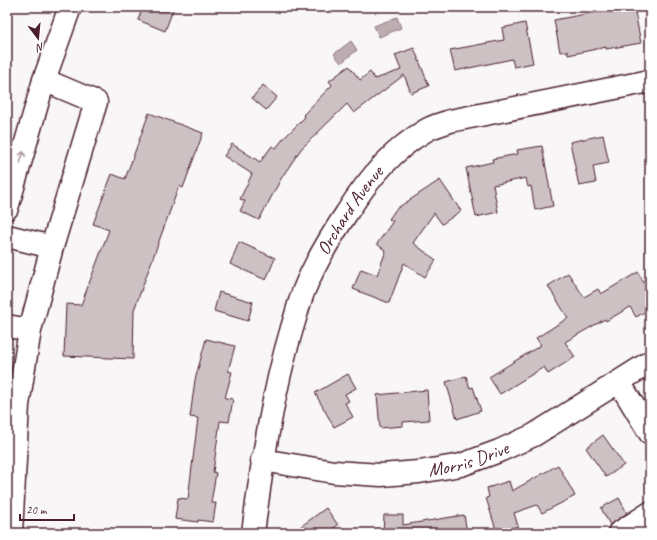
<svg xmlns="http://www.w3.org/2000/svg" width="657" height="540" viewBox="0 0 657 540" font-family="Caveat,sans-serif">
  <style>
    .water { fill: #bdadb0; stroke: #8f747b }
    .building { fill: #cdc1c4; stroke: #4a1f2b }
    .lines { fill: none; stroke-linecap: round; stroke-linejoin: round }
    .minor-casing { stroke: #4a1f2b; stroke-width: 25 }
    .highway-casing { stroke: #4a1f2b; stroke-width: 25 }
    .minor { stroke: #fff; stroke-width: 22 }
    .highway { stroke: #fff; stroke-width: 22 }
    .oneway { stroke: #ae9aa0 }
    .labels { text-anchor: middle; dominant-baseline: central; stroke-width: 3.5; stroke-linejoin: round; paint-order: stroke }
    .street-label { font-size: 19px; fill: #4a1f2b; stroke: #fff }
  </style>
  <rect width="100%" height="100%" fill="#f8f6f7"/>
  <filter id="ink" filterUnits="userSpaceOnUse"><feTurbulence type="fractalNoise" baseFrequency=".025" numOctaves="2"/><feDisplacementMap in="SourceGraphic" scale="8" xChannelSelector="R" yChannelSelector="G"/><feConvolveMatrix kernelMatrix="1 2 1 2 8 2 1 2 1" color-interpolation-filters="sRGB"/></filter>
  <g filter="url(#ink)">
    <g class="water">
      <polygon points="397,17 401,28 379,37 374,26"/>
      <polygon points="351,41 357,50 341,63 334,54"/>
    </g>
    <g class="building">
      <polygon points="143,7 174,7 165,31 138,20"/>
      <polygon points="611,7 634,7 641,43 606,49 606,47 568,55 568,51 560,52 554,20 612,9"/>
      <polygon points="525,23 533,63 514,67 512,59 455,71 450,50 504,40 502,28"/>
      <polygon points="414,48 429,86 411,93 404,75 354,113 347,104 301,149 282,177 259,220 240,211 245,201 240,199 252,174 224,156 232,144 260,162 272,146 276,148 284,138 305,117 303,115 332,85 329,81 349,66 360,80 370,72 375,79 401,70 395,55"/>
      <polygon points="263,85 277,97 266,110 252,98"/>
      <polygon points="149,113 203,133 183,188 179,186 134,310 133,359 64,356 66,304 81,305 109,230 93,224 112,174 125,179"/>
      <polygon points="603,135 609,163 593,166 596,183 579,186 570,142"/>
      <polygon points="542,146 553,206 535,210 531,186 528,187 526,178 493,185 498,212 476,217 466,168 493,162 492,159 518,154 517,150"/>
      <polygon points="440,180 461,211 442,224 434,213 413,243 436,260 425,277 404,263 389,303 353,289 361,269 377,275 386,251 377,244 393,221 389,219 396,209"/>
      <polygon points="239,242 275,258 266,280 230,264"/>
      <polygon points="638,272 644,283 650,280 650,309 636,317 630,307 606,321 605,319 565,342 575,357 548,374 544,367 500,394 489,377 541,345 536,338 568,318 548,286 568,273 584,297 598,289 601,294"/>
      <polygon points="219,292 253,302 248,321 214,311"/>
      <polygon points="206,339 235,346 228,371 232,372 225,398 233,399 229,422 220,421 213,472 216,473 211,503 216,503 213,522 198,520 198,522 175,519 178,498 188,499 198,418 190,417 195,380"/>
      <polygon points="348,374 356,388 345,394 349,401 345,403 353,417 334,427 315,393"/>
      <polygon points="466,376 470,388 473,387 481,411 457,419 446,382"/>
      <polygon points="427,390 429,420 403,422 403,426 380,428 377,395"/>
      <polygon points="603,435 624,465 606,477 586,448"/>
      <polygon points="558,465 575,496 542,513 537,505 514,513 518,526 497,533 486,498 489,497 487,488 509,481 512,491"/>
      <polygon points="619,498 627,513 610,525 601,508"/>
      <polygon points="326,508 338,525 327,533 292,533"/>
      <polygon points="384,515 403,515 403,525 464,515 467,533 383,533"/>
    </g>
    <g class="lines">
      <g class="minor-casing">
        <g id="minor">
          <polyline points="7,236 52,247"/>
          <polyline points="7,326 30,330"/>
          <polyline points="619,382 650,433"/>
          <path id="s1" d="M 262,460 L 334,472 L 381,475 L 419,472 L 461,465 L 499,451 L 534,435 L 650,362"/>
          <polyline points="11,533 18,405 30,330 52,247 96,102 44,80"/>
          <path id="s2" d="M 253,533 C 262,464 272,395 292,328 C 296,316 299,302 304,290 C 315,263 330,238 346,214 C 366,182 392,150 425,131 C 432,126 442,124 450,121 L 650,81"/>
          <polyline points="619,533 650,513"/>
        </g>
      </g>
      <g class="highway-casing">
        <polyline id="highway" points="7,208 44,80 70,7"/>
      </g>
      <use href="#minor" class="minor"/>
      <use href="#highway" class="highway"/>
    </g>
    <defs><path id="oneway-shaft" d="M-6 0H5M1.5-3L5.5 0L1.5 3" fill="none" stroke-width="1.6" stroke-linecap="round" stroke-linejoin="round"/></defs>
    <use class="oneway" href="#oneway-shaft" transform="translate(22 157) rotate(-74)"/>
  </g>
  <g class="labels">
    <g class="street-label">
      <text stroke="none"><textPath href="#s2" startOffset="341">Orchard Avenue</textPath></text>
      <text stroke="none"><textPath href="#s1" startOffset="209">Morris Drive</textPath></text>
    </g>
  </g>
  <rect width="657" height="540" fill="none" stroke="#fff" stroke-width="24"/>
  <rect x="12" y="12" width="633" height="516" fill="none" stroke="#4a1f2b" stroke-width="1.5" filter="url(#ink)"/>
  <g transform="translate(38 38) rotate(164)" stroke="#ffffff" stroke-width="3" paint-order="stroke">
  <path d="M0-3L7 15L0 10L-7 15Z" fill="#4a1f2b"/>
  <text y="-6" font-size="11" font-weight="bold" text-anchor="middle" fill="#4a1f2b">N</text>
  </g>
  <path d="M20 514v6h54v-6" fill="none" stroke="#4a1f2b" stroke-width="2"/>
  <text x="26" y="514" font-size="12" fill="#4a1f2b" stroke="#ffffff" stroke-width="3" paint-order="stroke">20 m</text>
</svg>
